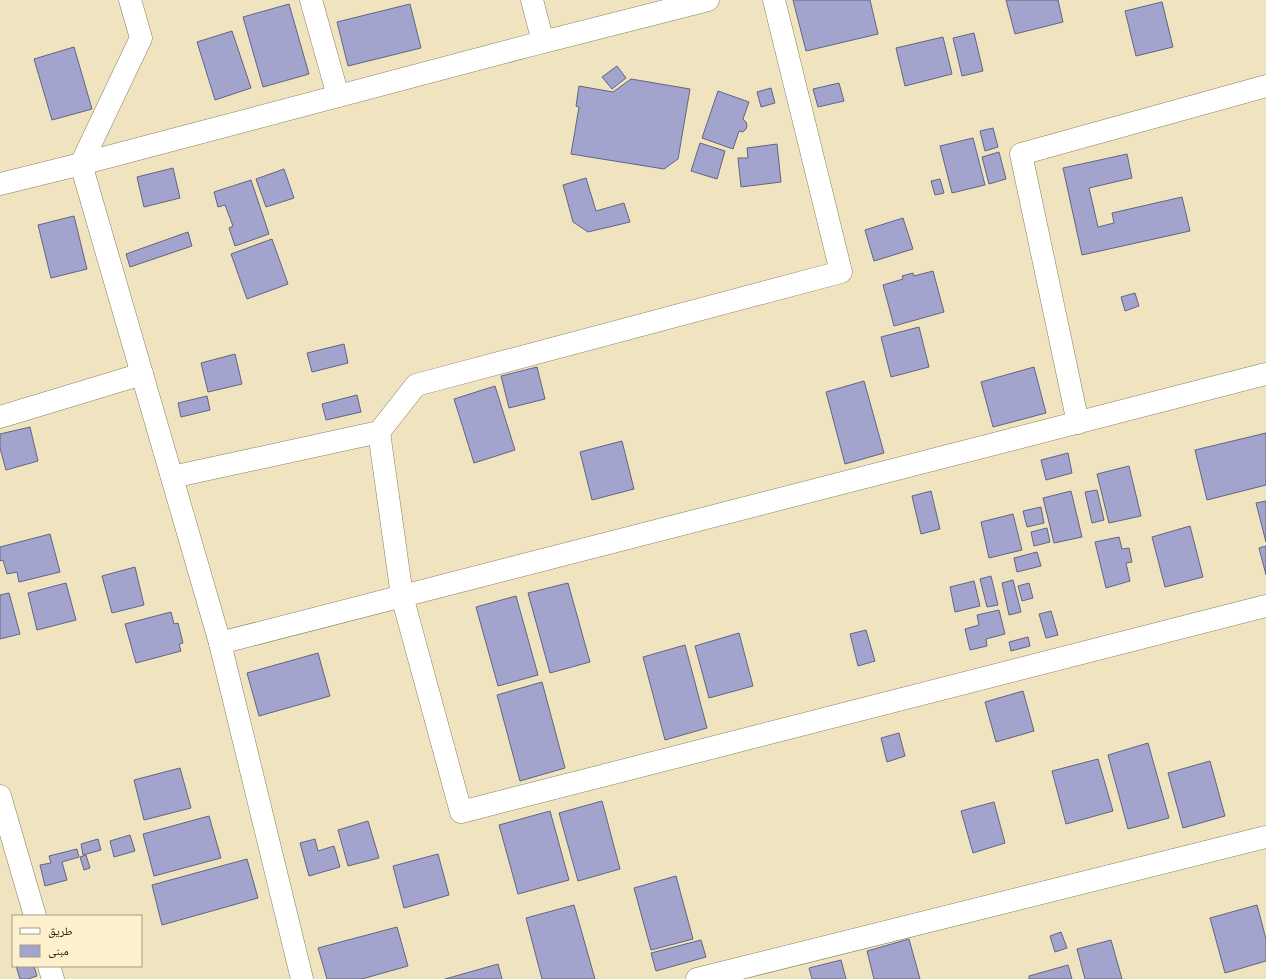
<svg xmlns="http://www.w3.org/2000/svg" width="1266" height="979" viewBox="0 0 1266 979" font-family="'Titillium Web','Noto Naskh Arabic',sans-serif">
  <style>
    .building { fill: #a2a4cd; stroke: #626482 }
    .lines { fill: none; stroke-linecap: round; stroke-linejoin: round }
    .minor-casing { stroke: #8a7f5f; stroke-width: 23 }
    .minor { stroke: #fff; stroke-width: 22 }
  </style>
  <rect width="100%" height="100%" fill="#efe3c0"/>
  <g class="building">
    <polygon points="793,0 870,0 878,34 806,51"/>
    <polygon points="1006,0 1058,0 1063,22 1015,34"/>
    <polygon points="1162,2 1173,47 1136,56 1125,11"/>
    <polygon points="289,4 309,74 263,87 243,17"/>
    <polygon points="410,4 421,48 348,66 337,22"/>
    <polygon points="232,31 251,88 215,100 197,42"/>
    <polygon points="974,33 983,71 962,76 953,38"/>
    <polygon points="943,37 952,74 905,86 896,48"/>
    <polygon points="74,47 92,109 52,120 34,59"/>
    <polygon points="617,66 626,78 612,89 602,77"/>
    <polygon points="631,79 690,89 678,159 664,169 571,154 579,107 576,106 579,86 613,92"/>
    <polygon points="839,83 844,101 818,107 813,89"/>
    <polygon points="771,88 775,103 761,107 757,92"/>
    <polygon points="718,91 749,102 743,119 746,122 747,126 746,129 743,132 739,131 733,149 702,138"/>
    <polygon points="993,128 998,147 985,151 980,131"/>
    <polygon points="973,138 985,185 952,193 940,146"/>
    <polygon points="700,143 725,151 717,179 691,171"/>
    <polygon points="777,144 781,182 741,187 738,158 748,158 747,148"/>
    <polygon points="999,152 1006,179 989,184 982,157"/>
    <polygon points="1127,154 1132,178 1089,188 1098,227 1114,223 1112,213 1182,197 1190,231 1082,255 1063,168"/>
    <polygon points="173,168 180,198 144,207 137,177"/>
    <polygon points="284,169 294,198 266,207 256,179"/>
    <polygon points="586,178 596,211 624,203 630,222 588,232 573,222 563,185"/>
    <polygon points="940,179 944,193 935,195 931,181"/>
    <polygon points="251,180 269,234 235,246 229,228 233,226 225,205 218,207 214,192"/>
    <polygon points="74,216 87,269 51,278 38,225"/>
    <polygon points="903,218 913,249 874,261 865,230"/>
    <polygon points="188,232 192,246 130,267 126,254"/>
    <polygon points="272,239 288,284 247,299 231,254"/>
    <polygon points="933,271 944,312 894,326 883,285 903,279 902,276 913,273 914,276"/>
    <polygon points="1135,293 1139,306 1125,311 1121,297"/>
    <polygon points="919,327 929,367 891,377 881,337"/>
    <polygon points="344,344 348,363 312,372 307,353"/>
    <polygon points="235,354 242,384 208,392 201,363"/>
    <polygon points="537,367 545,399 509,408 501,376"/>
    <polygon points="1034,367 1046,413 993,427 981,382"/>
    <polygon points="864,381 884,453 845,464 826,392"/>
    <polygon points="495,386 515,450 474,463 454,399"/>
    <polygon points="357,395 361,412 326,420 322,404"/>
    <polygon points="207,396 210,410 181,417 178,403"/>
    <polygon points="30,427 38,461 6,470 0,448 0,434"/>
    <polygon points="1266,433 1266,485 1207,500 1195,450"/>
    <polygon points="622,441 634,489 592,500 580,452"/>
    <polygon points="1068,453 1072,473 1046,480 1041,460"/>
    <polygon points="1129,466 1141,516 1109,523 1097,474"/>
    <polygon points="1097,490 1104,520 1092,523 1085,492"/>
    <polygon points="931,491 940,529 921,534 912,496"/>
    <polygon points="1071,491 1082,537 1054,543 1043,498"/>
    <polygon points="1266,501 1266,542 1256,503"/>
    <polygon points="1041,507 1044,523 1027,527 1023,511"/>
    <polygon points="1013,514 1022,550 989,558 981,522"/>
    <polygon points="1190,526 1203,577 1165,587 1152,537"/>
    <polygon points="1047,528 1050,542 1034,546 1031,532"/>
    <polygon points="50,534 60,572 19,582 17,572 7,574 3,560 0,561 0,547"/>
    <polygon points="1119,537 1122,549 1129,548 1132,562 1126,563 1130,581 1106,588 1095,542"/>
    <polygon points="1266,546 1266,575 1259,548"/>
    <polygon points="1037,552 1041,566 1017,572 1014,558"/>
    <polygon points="135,567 144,605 112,613 102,576"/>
    <polygon points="991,576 998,605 987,607 980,579"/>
    <polygon points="1013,580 1021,612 1009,615 1002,583"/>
    <polygon points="974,581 980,606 955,612 950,587"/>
    <polygon points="66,583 76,620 37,630 28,593"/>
    <polygon points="568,583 590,662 550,673 528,593"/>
    <polygon points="1029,583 1033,598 1022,601 1018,586"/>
    <polygon points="9,593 20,634 0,639 0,595"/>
    <polygon points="516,596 538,675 498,686 476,607"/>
    <polygon points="999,610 1005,634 986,639 987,646 970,650 965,629 979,625 977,615"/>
    <polygon points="1051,611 1058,635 1046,638 1039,614"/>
    <polygon points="171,612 174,624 178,623 183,643 179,644 181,651 136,663 125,624"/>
    <polygon points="866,630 875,661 858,666 850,634"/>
    <polygon points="739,633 753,686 709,698 695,646"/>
    <polygon points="1028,637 1030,646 1011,651 1009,642"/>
    <polygon points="685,645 707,728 665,740 643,657"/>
    <polygon points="318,653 330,696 259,716 247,673"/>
    <polygon points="542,682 565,768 520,781 497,695"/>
    <polygon points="1023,691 1034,731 996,742 985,702"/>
    <polygon points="899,733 905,756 887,762 881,738"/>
    <polygon points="1148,743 1169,818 1128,829 1108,755"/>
    <polygon points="1098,759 1113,811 1066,824 1052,771"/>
    <polygon points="1210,761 1225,816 1183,828 1168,773"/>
    <polygon points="180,768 191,808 144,820 134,780"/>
    <polygon points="602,801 620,869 578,881 559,813"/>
    <polygon points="994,802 1005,843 973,853 961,811"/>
    <polygon points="550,811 569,880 518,894 499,825"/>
    <polygon points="209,816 221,858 154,876 143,834"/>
    <polygon points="368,821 379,858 348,866 338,830"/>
    <polygon points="130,835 135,851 114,857 110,841"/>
    <polygon points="98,839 101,850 83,855 81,844"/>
    <polygon points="315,839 318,851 334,846 340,867 309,876 300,843"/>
    <polygon points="77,849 79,857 62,862 67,880 45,886 40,865 51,863 49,856"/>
    <polygon points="438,854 449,895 404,908 393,866"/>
    <polygon points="86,855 90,868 84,870 80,857"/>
    <polygon points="247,859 258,898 162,925 152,885"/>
    <polygon points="676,876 693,939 651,950 634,888"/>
    <polygon points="574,905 595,979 542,979 526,918"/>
    <polygon points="1257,905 1266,939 1266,961 1225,973 1210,918"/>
    <polygon points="397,927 408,966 362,979 327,979 318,948"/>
    <polygon points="1061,932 1067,948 1055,952 1050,936"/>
    <polygon points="909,939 920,979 874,979 867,951"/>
    <polygon points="701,940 706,957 656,971 651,953"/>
    <polygon points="1111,940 1122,979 1085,979 1077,949"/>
    <polygon points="841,960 846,979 812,979 809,968"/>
    <polygon points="498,964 502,979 445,979"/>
    <polygon points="1068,965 1072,979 1029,979 1029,976"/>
    <polygon points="16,966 34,966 37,976 28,979 20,979"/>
  </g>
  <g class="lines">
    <g class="minor-casing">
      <g id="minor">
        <polyline points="130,0 141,38 81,164 220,643 302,979"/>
        <polyline points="311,0 338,96"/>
        <polyline points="532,0 543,42 708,0"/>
        <polyline points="0,184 81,164 543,42"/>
        <polyline points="0,417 142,374"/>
        <polyline points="1078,423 1021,154 1266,86"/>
        <polyline points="379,432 402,596 461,812 1266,606"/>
        <polyline points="172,477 379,432 416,385 841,272 774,0"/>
        <polyline points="220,643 1266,374"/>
        <polyline points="0,796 35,916"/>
        <polyline points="49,966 53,979"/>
        <polyline points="697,979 1266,837"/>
      </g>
    </g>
    <use href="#minor" class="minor"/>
  </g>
  <rect x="12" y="915" width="130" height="52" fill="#fdf1cd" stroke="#a59c81"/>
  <rect x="20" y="928" width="20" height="6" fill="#ffffff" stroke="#a59c81"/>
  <text x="48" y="935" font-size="12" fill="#211c10">طريق</text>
  <rect x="20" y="945" width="20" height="12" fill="#a2a4cd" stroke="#a59c81"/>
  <text x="48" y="955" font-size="12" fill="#211c10">مبنى</text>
</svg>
